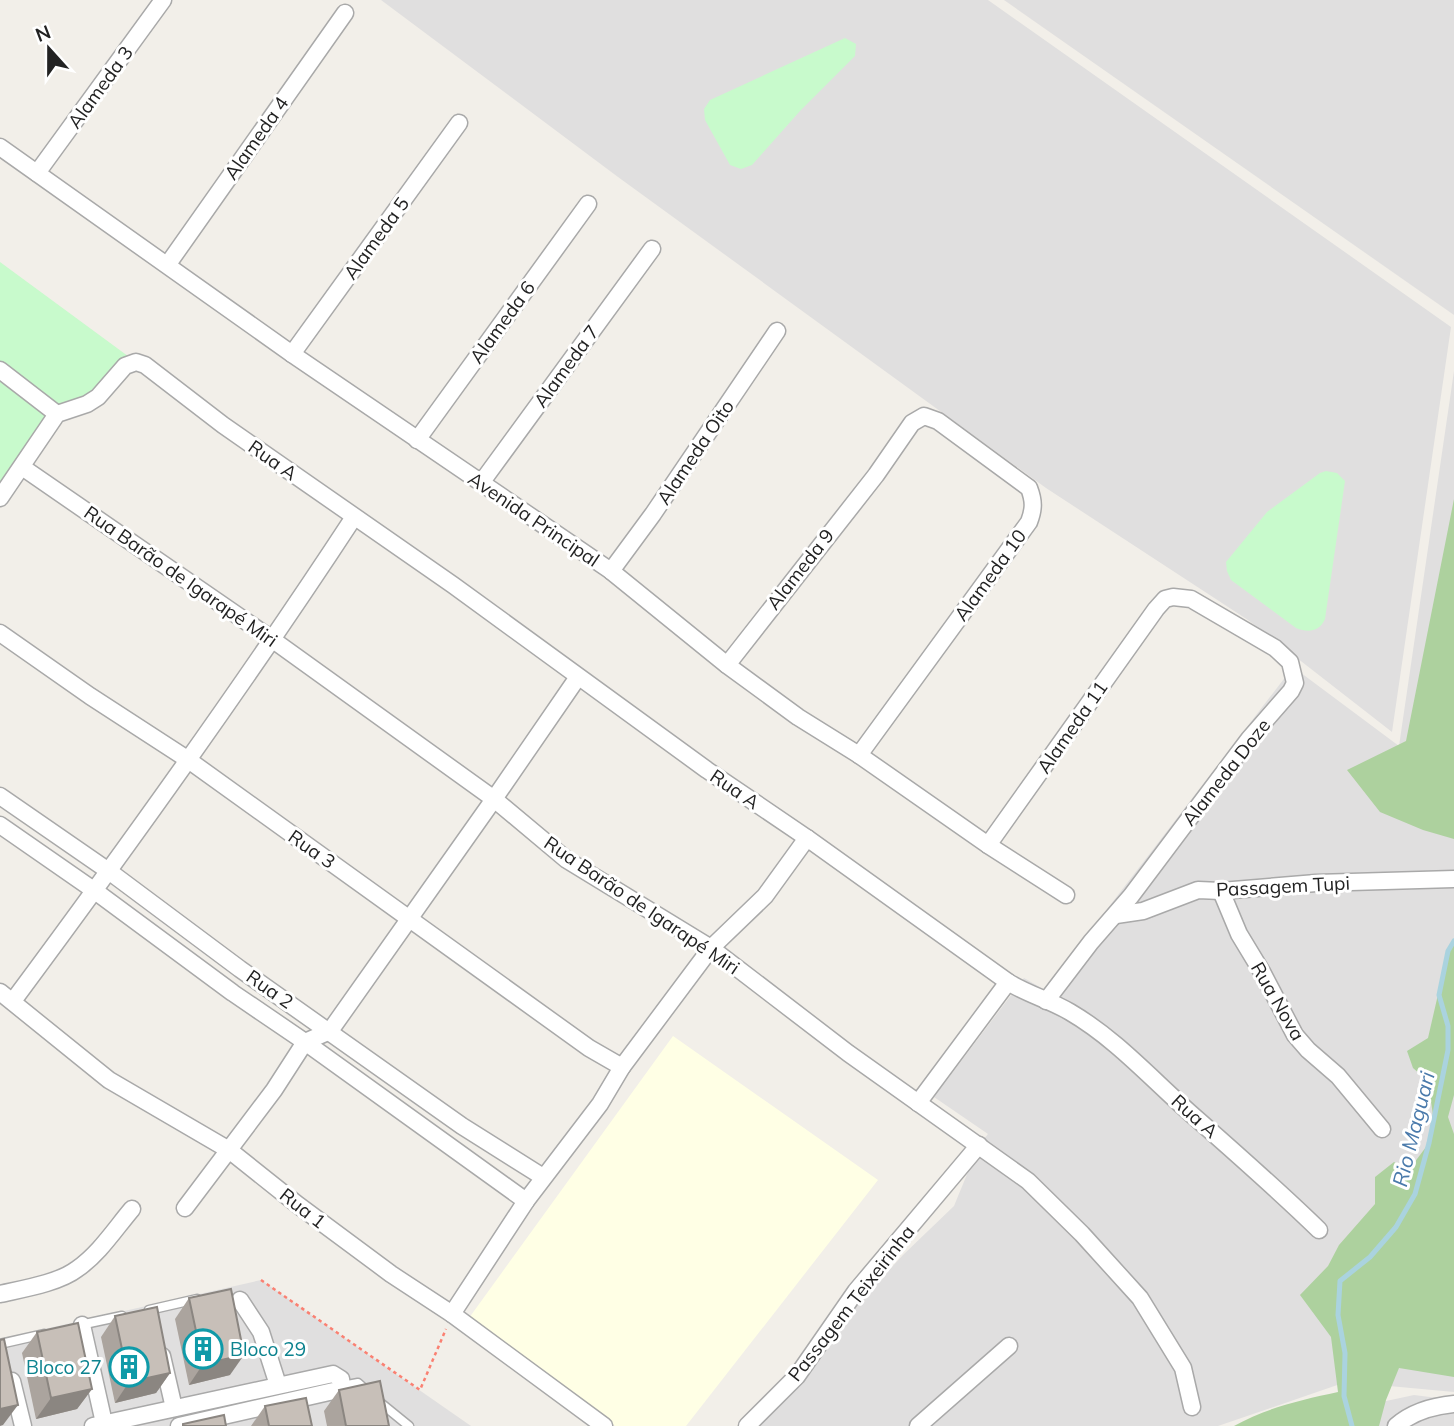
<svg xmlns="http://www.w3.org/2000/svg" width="1454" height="1426" viewBox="0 0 1454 1426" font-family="Mulish,sans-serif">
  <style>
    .residential { fill: #e0dfdf }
    .education { fill: #ffffe5 }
    .forest { fill: #add19e }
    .park { fill: #c8facc }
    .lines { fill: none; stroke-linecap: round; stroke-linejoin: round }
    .stream { stroke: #aad3df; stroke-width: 5 }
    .lane-casing { stroke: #a9a9a9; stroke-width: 11 }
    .street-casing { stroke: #a9a9a9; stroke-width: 19 }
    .path { stroke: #fa8072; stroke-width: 2.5; stroke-dasharray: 3.5 3.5; stroke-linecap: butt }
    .lane { stroke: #fff; stroke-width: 8 }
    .street { stroke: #fff; stroke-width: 16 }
    .wall { fill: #aba49e }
    .shaded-wall { fill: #8b8681 }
    .building { fill: #c7bfb8; stroke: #8b8681; stroke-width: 2 }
    .labels { text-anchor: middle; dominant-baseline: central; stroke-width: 6; stroke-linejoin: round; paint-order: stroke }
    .street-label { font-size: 19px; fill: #222; stroke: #fff }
    .culture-label { font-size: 19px; fill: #0d838f; stroke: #fff; text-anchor: start }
    .water-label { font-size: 21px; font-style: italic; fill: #4a7aab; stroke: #fff }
  </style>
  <rect width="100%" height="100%" fill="#f2efe9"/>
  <g class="residential">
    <polygon points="381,0 988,0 1451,327 1392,732 1248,620 1046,488 618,177"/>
    <polygon points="1004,0 1454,0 1454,315"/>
    <polygon points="1454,371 1454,1392 1346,1382 1218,1426 745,1426 903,1255 954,1206 979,1145 988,1134 934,1097 1024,978 1045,990 1293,667 1399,746"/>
    <polygon points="261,1280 471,1426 0,1426 0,1339"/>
    <polygon points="1414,1395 1454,1400 1454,1426 1270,1426"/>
  </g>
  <polygon class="education" points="673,1036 878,1180 686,1426 615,1426 469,1318"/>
  <g class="forest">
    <polygon points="1454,499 1454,839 1423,830 1380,812 1347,770 1406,741"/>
    <path d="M 1454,941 L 1454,1095 L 1448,1117 L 1454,1134 L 1454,1377 L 1399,1368 L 1386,1400 L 1379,1426 L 1234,1426 C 1266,1408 1301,1400 1338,1392 L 1331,1337 L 1300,1295 L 1328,1266 L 1339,1245 L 1375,1204 L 1375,1177 L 1394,1162 L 1408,1171 L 1429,1143 L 1434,1122 L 1428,1081 L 1413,1068 L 1407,1051 L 1428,1038 L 1448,951 Z"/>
  </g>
  <g class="park">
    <polygon points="845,38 856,44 855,56 800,111 752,165 741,169 730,165 705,120 704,109 710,100"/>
    <polygon points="0,262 136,362 109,383 57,414 0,498"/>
    <path d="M 1326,471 L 1337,473 L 1345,481 L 1325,619 C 1319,632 1308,633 1296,628 L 1231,580 L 1227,571 L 1226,562 L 1267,512 L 1320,473 Z"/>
  </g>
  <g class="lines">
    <polyline class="stream" points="1352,1426 1344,1396 1345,1353 1338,1315 1340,1281 1370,1257 1396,1227 1415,1194 1429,1143 1448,1050 1448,1026 1439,995 1448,951 1454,941"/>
    <g class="lane-casing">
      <g id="lane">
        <polyline points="149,1310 197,1299"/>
        <polyline points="80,1325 122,1316"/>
        <polyline points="0,1344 44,1334"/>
        <polyline points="342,1386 358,1383 367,1391"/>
        <polyline points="377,1400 409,1426"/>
      </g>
    </g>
    <g class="street-casing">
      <g id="street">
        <polyline points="0,147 292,354 611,571 727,665 798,717 859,755 988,845 1066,895"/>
        <polyline points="37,173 163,0"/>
        <polyline points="168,264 345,13"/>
        <polyline points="292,354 459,123"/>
        <polyline points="0,370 57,414"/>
        <polyline points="417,440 588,204"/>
        <polyline points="22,467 273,640 494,799 567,860 711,948 848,1053 1028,1181 1082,1234 1140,1298 1183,1368 1192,1407"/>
        <polyline points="481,483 652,249"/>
        <path d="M 0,498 L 57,414 L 87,404 L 98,397 L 125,366 L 136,362 L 145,365 L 223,425 L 453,585 L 707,770 L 807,838 L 1008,982 C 1027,994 1050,1000 1070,1012 C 1118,1040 1155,1083 1197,1119 C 1238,1155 1280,1192 1319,1230"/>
        <polyline points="611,571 653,514 777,331"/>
        <polyline points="0,633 90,696 187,759 589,1048 622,1067"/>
        <path d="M 727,665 L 876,475 L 912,423 L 924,416 L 938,421 L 1029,488 C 1034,501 1034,509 1029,522 L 859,755"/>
        <polyline points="0,796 110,872 240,969 462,1126 543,1177"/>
        <polyline points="0,825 95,891 233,993 305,1042 526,1201"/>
        <polyline points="988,845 1156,609 1165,599 1173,597 1191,599 1275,648 1290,662 1295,683 1291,691 1249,739 1131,896 1091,942 1046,1001"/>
        <polyline points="1221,891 1239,934 1262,972 1295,1035 1308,1050 1338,1076 1382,1129"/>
        <polyline points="1116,915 1143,911 1198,890 1221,891 1316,883 1454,879"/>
        <polyline points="0,992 109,1080 229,1150 298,1205 391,1274 452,1314 604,1426"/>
        <path d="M 13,1001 C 131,842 246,682 354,517"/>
        <polyline points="918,1103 1008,982"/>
        <polyline points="185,1208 274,1090 305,1042 330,1031 494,799 578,677"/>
        <path d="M 0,1294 C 22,1289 59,1283 77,1269 C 99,1254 115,1229 132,1209"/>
        <polyline points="240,1300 261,1332 278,1385"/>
        <polyline points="452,1314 526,1201 600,1104 622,1067 711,948 765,896 807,838"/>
        <polyline points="82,1325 104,1423"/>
        <polyline points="162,1356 174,1408"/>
        <polyline points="12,1381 23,1426"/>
        <polyline points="93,1426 333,1374 341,1379 342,1386 338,1390 179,1426"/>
        <polyline points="747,1426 797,1376 856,1291 979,1145"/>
        <polyline points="918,1426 1009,1346"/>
        <path d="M 1396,1426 C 1412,1412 1433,1406 1454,1404"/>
      </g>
    </g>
    <polyline class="path" points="261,1280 420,1390 446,1329"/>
    <use href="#lane" class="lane"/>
    <use href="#street" class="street"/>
  </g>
  <g class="wall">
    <polygon points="189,1298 230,1375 189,1385 175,1319"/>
    <polygon points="115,1316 170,1373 156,1393 115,1403 101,1337"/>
    <polygon points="37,1332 92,1389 77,1409 36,1419 22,1353"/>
    <polygon points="339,1390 389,1426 327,1426 324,1411"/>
    <polygon points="265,1406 312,1426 251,1426"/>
  </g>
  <g class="shaded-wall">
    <polygon points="244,1355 230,1375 189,1385 203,1364"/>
    <polygon points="170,1373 156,1393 115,1403 129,1382"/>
    <polygon points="92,1389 77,1409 36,1419 51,1398"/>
    <polygon points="18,1405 3,1425 0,1426 0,1409"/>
  </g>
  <g class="building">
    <polygon points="231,1289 244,1355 203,1364 189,1298"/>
    <polygon points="157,1307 170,1373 129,1382 115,1316"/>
    <polygon points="78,1323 92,1389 51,1398 37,1332"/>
    <polygon points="4,1339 18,1405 0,1409 0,1340"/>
    <polygon points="380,1381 389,1426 346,1426 339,1390"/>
    <polygon points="306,1398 312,1426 269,1426 265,1406"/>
    <polygon points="224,1415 226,1426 183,1426 183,1424"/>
  </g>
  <defs>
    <g id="building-ring" transform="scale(2.0125)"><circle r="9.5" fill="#fff" stroke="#0f9aa8" stroke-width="1.5"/><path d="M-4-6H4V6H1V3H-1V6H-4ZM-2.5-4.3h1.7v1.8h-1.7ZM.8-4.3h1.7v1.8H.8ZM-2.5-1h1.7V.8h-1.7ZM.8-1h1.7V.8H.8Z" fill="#0f9aa8"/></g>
  </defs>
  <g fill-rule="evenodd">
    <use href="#building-ring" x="203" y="1349"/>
    <use href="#building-ring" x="129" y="1367"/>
  </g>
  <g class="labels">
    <g class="street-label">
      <text transform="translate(100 87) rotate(-54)">Alameda 3</text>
      <text transform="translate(256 138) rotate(-55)">Alameda 4</text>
      <text transform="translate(376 238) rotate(-54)">Alameda 5</text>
      <text transform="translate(502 322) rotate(-54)">Alameda 6</text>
      <text transform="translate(566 366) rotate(-54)">Alameda 7</text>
      <text transform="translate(695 452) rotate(-56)">Alameda Oito</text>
      <text transform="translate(273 460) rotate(35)">Rua A</text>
      <text transform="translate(534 519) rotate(34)">Avenida Principal</text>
      <text transform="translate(800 569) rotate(-52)">Alameda 9</text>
      <text transform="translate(990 575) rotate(-54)">Alameda 10</text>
      <text transform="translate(181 576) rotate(35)">Rua Barão de Igarapé Miri</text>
      <text transform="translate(1072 727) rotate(-55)">Alameda 11</text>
      <text transform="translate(1226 772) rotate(-52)">Alameda Doze</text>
      <text transform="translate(735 789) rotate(34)">Rua A</text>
      <text transform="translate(312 849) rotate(35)">Rua 3</text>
      <text transform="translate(1283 886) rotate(-3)">Passagem Tupi</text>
      <text transform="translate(642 905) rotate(34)">Rua Barão de Igarapé Miri</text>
      <text transform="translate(270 989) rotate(35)">Rua 2</text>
      <text transform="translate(1278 1001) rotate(60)">Rua Nova</text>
      <text transform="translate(1195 1116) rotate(42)">Rua A</text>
      <text transform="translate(303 1208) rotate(38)">Rua 1</text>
      <text transform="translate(851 1303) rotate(-52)">Passagem Teixeirinha</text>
    </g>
    <g class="culture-label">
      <text x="230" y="1349">Bloco 29</text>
      <text x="102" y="1367" text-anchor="end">Bloco 27</text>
    </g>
    <g class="water-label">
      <text transform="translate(1413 1129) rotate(-76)">Rio Maguari</text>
    </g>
  </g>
  <g transform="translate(49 49) rotate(339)" stroke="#ffffff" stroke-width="5" paint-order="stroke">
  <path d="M0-5L12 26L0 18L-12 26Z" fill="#222222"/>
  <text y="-10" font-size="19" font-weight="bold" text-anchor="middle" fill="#222222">N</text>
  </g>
</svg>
